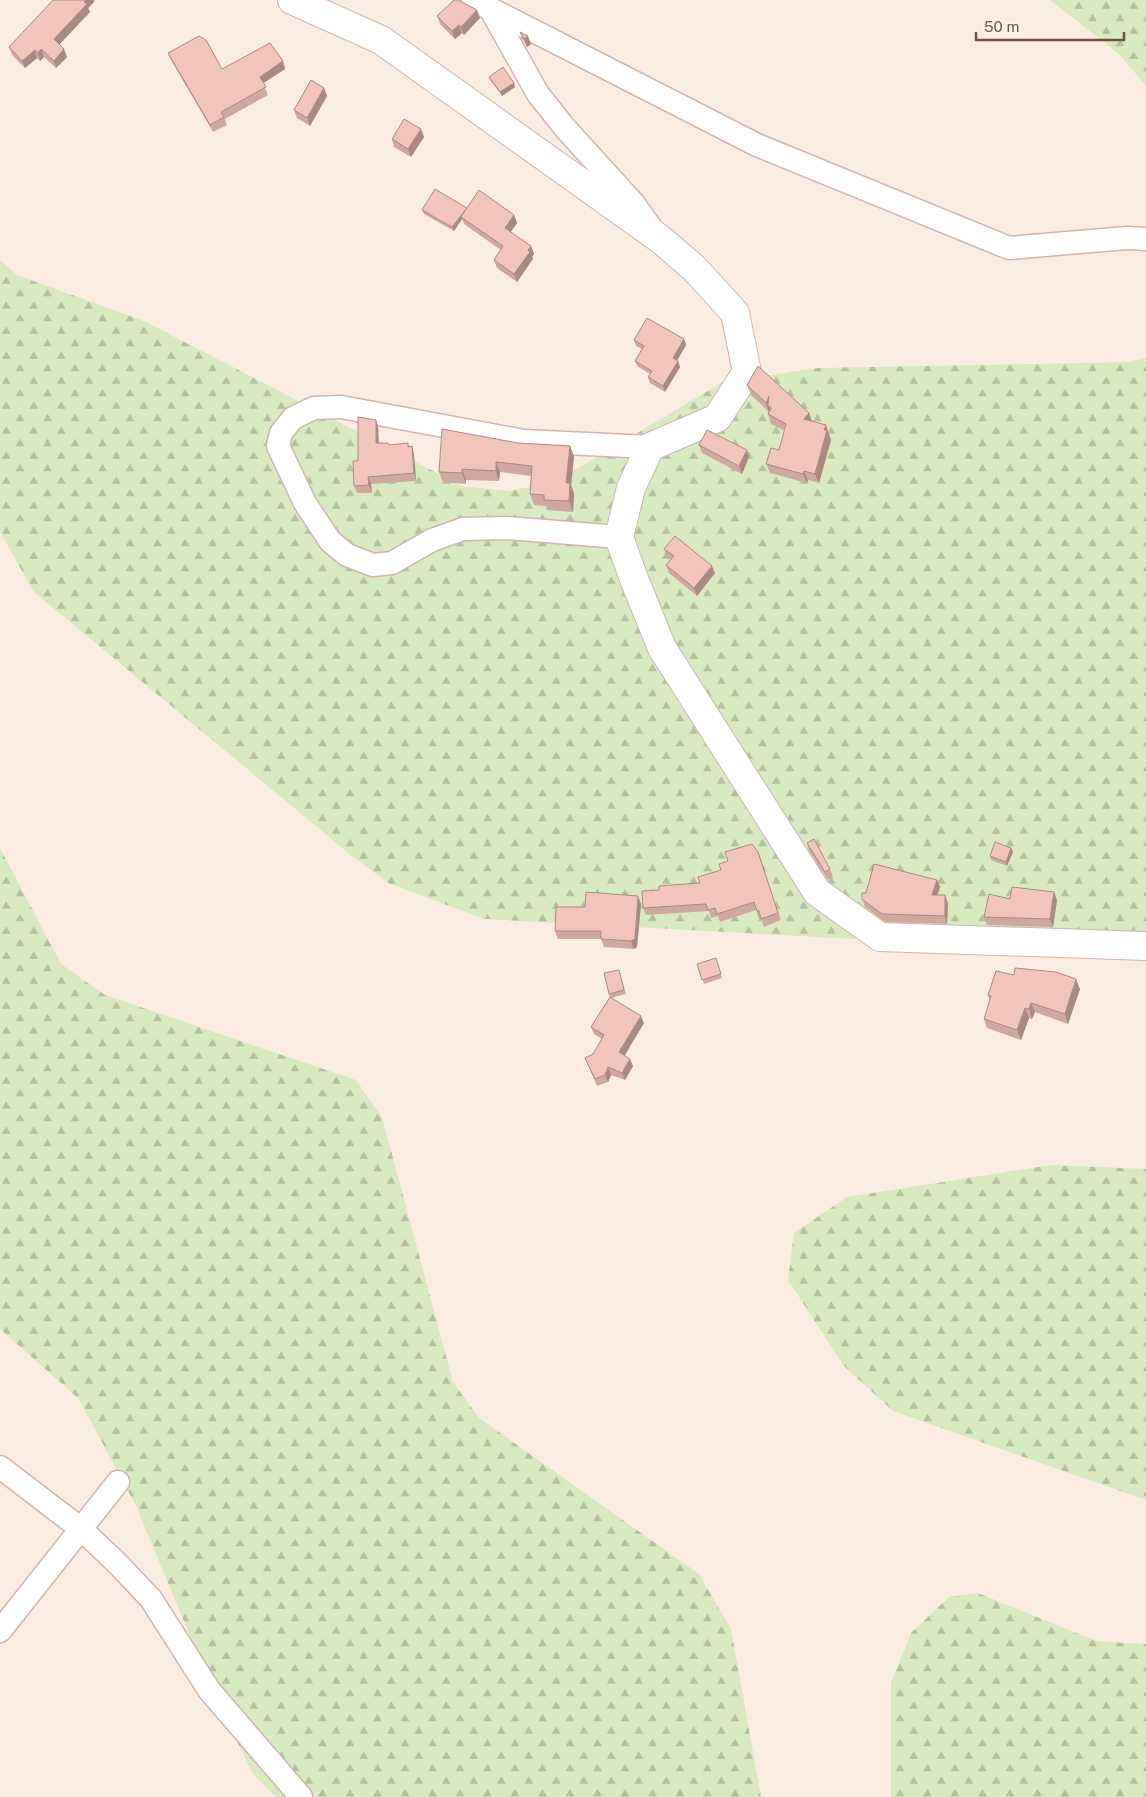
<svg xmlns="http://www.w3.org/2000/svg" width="1146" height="1797" viewBox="0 0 1146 1797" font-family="'Public Sans',sans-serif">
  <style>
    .forest { fill: url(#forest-firs) }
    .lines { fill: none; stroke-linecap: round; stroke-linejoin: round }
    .minor-casing { stroke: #cfb5ad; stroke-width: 25 }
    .tertiary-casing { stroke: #cfb5ad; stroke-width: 30 }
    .minor { stroke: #fff; stroke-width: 22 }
    .tertiary { stroke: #fff; stroke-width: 28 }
    .wall { fill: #cfa9a1 }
    .shaded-wall { fill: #a98a83 }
    .building { fill: #f1c5bb; stroke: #a98a83 }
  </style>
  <defs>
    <pattern id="forest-firs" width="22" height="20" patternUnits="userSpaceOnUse" patternTransform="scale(1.25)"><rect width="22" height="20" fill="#d9e9c2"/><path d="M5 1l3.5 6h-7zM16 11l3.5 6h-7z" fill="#b4bfa0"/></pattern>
  </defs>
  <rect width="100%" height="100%" fill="#fcede3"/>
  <g class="forest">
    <polygon points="1050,0 1146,0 1146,86 1119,54"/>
    <polygon points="0,260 17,275 144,321 462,486 508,491 555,482 723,382 818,368 1128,362 1146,358 1146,961 928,943 485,919 390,884 352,856 34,592 0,532"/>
    <polygon points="0,848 61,964 105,995 356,1080 382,1117 453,1382 479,1418 699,1574 731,1629 761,1797 276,1797 253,1774 213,1692 137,1508 79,1399 0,1329"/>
    <polygon points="1051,1165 1146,1169 1146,1500 893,1411 844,1366 788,1280 794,1233 847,1197"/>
    <polygon points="978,1593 1096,1641 1146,1644 1146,1797 891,1797 891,1683 911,1633 949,1597"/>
  </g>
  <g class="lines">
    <g class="minor-casing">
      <g id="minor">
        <polyline points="473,0 757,145 1009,248 1127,238 1146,239"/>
        <polyline points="487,3 538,94 565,128 634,204 652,229"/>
        <polyline points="619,537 507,528 463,529 432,540 392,563 373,565 347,555 330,541 305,503 278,446 281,433 293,418 314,408 341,407 524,441 650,447"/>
        <polyline points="0,1467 81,1529 117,1563 151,1599 209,1690 301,1797"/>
        <polyline points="0,1631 118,1482"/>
      </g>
    </g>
    <g class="tertiary-casing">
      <polyline id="tertiary" points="292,0 381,40 660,239 694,268 735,313 747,372 717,418 650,447 631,488 619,537 634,579 662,648 817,892 880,937 1146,946"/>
    </g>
    <use href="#minor" class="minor"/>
    <use href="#tertiary" class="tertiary"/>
  </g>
  <g class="wall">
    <polygon points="94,2 88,8 90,12 59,44 67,57 56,68 44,57 40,61 37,58 25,68 12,55 9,47"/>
    <polygon points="437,16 480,18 464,35 462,33 455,39 440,24"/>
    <polygon points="520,32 531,44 527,47 523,40"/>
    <polygon points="168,53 222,69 283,61 285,69 263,83 268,95 225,119 227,125 213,132 171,60"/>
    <polygon points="489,77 515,87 502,96 491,81"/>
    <polygon points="324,88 327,96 310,126 297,118 294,110"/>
    <polygon points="421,129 424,137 411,157 394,147 392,139"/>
    <polygon points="467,208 514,215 517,223 510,232 531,246 534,254 532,257 533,259 517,282 497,268 494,260 501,250 464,224 462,219 454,231 424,214 422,210"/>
    <polygon points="684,339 686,345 677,361 680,367 665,392 650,383 648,377 650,374 637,366 635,361 642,349 636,346 634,340"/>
    <polygon points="747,385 809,413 812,421 826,425 831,440 819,483 808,480 807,483 770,473 766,464 779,450 785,431 771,424 768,414 769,412 751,395"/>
    <polygon points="376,420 378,427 379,443 389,445 412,446 414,454 416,481 371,484 372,493 357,493 354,486 358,461"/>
    <polygon points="518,443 570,446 574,457 571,485 574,494 573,512 547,510 546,506 534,505 530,494 531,476 500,472 499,481 466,480 466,484 443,482 439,472"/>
    <polygon points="699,445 749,457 742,474 702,453"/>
    <polygon points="664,549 715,573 697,596 669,573 666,565 671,559 667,557"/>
    <polygon points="807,843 830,869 833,877 828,880 809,851"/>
    <polygon points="1011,848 1013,852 1007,866 991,860 990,856"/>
    <polygon points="758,852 781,920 764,927 761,918 759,919 756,910 720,922 718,916 711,918 709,911 646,915 643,908 659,890 700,883 721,870 728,861"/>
    <polygon points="940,887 937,895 948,903 947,924 885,922 865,907 862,899"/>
    <polygon points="1010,899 1057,900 1053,927 987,925 984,917"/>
    <polygon points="641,904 637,947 634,949 604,947 601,939 558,939 555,931 585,907"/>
    <polygon points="716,958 722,978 704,984 697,964"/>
    <polygon points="619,970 626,994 611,998 644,1023 624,1055 633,1066 625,1080 611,1075 608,1082 597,1086 585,1058 593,1054 602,1039 594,1034 591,1027 610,997 609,994"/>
    <polygon points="1080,989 1068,1024 1035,1012 1032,1019 1029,1018 1021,1040 987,1028 984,1019 990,1001 988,995"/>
  </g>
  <g class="shaded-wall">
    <polygon points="86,0 94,0 94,2 88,8 90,12 57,47 54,39"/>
    <polygon points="477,10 480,18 464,35 461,27"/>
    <polygon points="459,25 462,33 455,39 452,31"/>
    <polygon points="528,36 531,44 527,47 524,39"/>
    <polygon points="41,49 44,57 40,61 38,53"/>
    <polygon points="64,49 67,57 56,68 54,61"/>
    <polygon points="35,50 37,58 25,68 22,61"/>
    <polygon points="283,61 285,69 262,84 260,77"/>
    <polygon points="514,83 515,87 502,96 500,92"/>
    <polygon points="324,88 327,96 310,126 307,118"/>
    <polygon points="421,129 424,137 411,157 408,149"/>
    <polygon points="467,208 461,217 462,219 454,231 452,227"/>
    <polygon points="514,215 517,223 508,236 505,228"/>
    <polygon points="531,246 534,254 532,257 533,259 517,282 514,274"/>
    <polygon points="684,339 686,345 675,364 673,358"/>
    <polygon points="678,361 680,367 665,392 663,386"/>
    <polygon points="769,396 768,405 770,410 769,412 766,403"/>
    <polygon points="809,413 812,422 804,419"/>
    <polygon points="376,420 378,427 379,451 376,443"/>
    <polygon points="826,425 831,440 819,483 815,474"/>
    <polygon points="412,446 414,454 416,481 414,473"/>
    <polygon points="570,446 574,457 571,485 574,494 573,512 569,501 566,483"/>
    <polygon points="747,450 749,457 742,474 739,466"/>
    <polygon points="496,462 500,472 499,481 496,471"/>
    <polygon points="462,469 466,480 466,484 462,473"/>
    <polygon points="804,471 808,480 807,483 803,474"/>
    <polygon points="368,477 371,484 372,493 369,485"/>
    <polygon points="712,566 715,573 697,596 694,588"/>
    <polygon points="1011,848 1013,852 1007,866 1006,862"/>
    <polygon points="937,880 940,887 935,903 932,895"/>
    <polygon points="1054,892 1057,900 1053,927 1050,919"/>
    <polygon points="945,895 948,903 947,924 945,916"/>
    <polygon points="638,896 641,904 637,947 634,949 631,941"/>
    <polygon points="1076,979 1080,989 1068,1024 1065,1014"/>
    <polygon points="1031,1003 1035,1012 1032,1019 1029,1009"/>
    <polygon points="1025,1008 1029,1018 1021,1040 1017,1030"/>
    <polygon points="641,1016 644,1023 622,1060 619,1052"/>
    <polygon points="630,1059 633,1066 625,1080 622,1073"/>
    <polygon points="608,1067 611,1075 608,1082 605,1075"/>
  </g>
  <g class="building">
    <polygon points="53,0 86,0 84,2 87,4 54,39 64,49 54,61 41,49 38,53 35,50 22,61 9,47"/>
    <polygon points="454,0 458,0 477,10 461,27 459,25 452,31 437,16"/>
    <polygon points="520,32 528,36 524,39"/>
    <polygon points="199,36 206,40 222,69 270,43 283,61 260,77 266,87 221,112 224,117 210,125 168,53"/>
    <polygon points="503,67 514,83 500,92 489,77"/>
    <polygon points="311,80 324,88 307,118 294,110"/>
    <polygon points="404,119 421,129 408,149 392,139"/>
    <polygon points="435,189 467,208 452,227 422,210"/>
    <polygon points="479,190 514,215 505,228 531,246 528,250 530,252 514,274 494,260 503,246 461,217"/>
    <polygon points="647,318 684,339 673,358 678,361 663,386 648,377 652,371 635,361 644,346 634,340"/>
    <polygon points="758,366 809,413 804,419 826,425 824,430 827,430 815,474 804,471 803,474 766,464 771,448 779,450 786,424 768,414 771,408 768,405 769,396 766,403 747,385"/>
    <polygon points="358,417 376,420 376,443 388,443 389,445 408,443 408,447 412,446 414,473 368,477 369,485 354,486 353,461 358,461"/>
    <polygon points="442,429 518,443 570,446 566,483 570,483 569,501 544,500 544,495 530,494 532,466 496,462 496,471 462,469 462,473 439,472"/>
    <polygon points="707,430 747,450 739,466 699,445"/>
    <polygon points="675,536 712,566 694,588 666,565 674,556 664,549"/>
    <polygon points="814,839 830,869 825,872 807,843"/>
    <polygon points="995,842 1011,848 1006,862 990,856"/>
    <polygon points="752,844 758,852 778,913 761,919 759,911 757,911 754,902 717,914 715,908 708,910 706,904 643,908 642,891 659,890 659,886 700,883 698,877 721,870 719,864 728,861 725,852"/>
    <polygon points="874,864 937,880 932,895 945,895 945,916 882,914 862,899 862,893 866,893"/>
    <polygon points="1012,887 1054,892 1050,919 984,917 989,894 1010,899"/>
    <polygon points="586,892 638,896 635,939 631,941 601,939 601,931 555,931 556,907 585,907"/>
    <polygon points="716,958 721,974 702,980 697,964"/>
    <polygon points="1015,968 1056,972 1076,979 1065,1014 1031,1003 1029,1009 1025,1008 1017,1030 984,1019 991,996 988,995 996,971 1014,975"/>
    <polygon points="619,970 624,990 609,994 604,973"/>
    <polygon points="610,997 641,1016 619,1052 630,1059 622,1073 608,1067 605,1075 595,1079 585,1058 593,1054 604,1035 591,1027"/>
  </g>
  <path d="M976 32v8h148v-8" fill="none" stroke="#735049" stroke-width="2.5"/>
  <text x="984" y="32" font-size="15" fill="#735049" stroke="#fff2e9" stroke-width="4" paint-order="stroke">50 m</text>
</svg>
